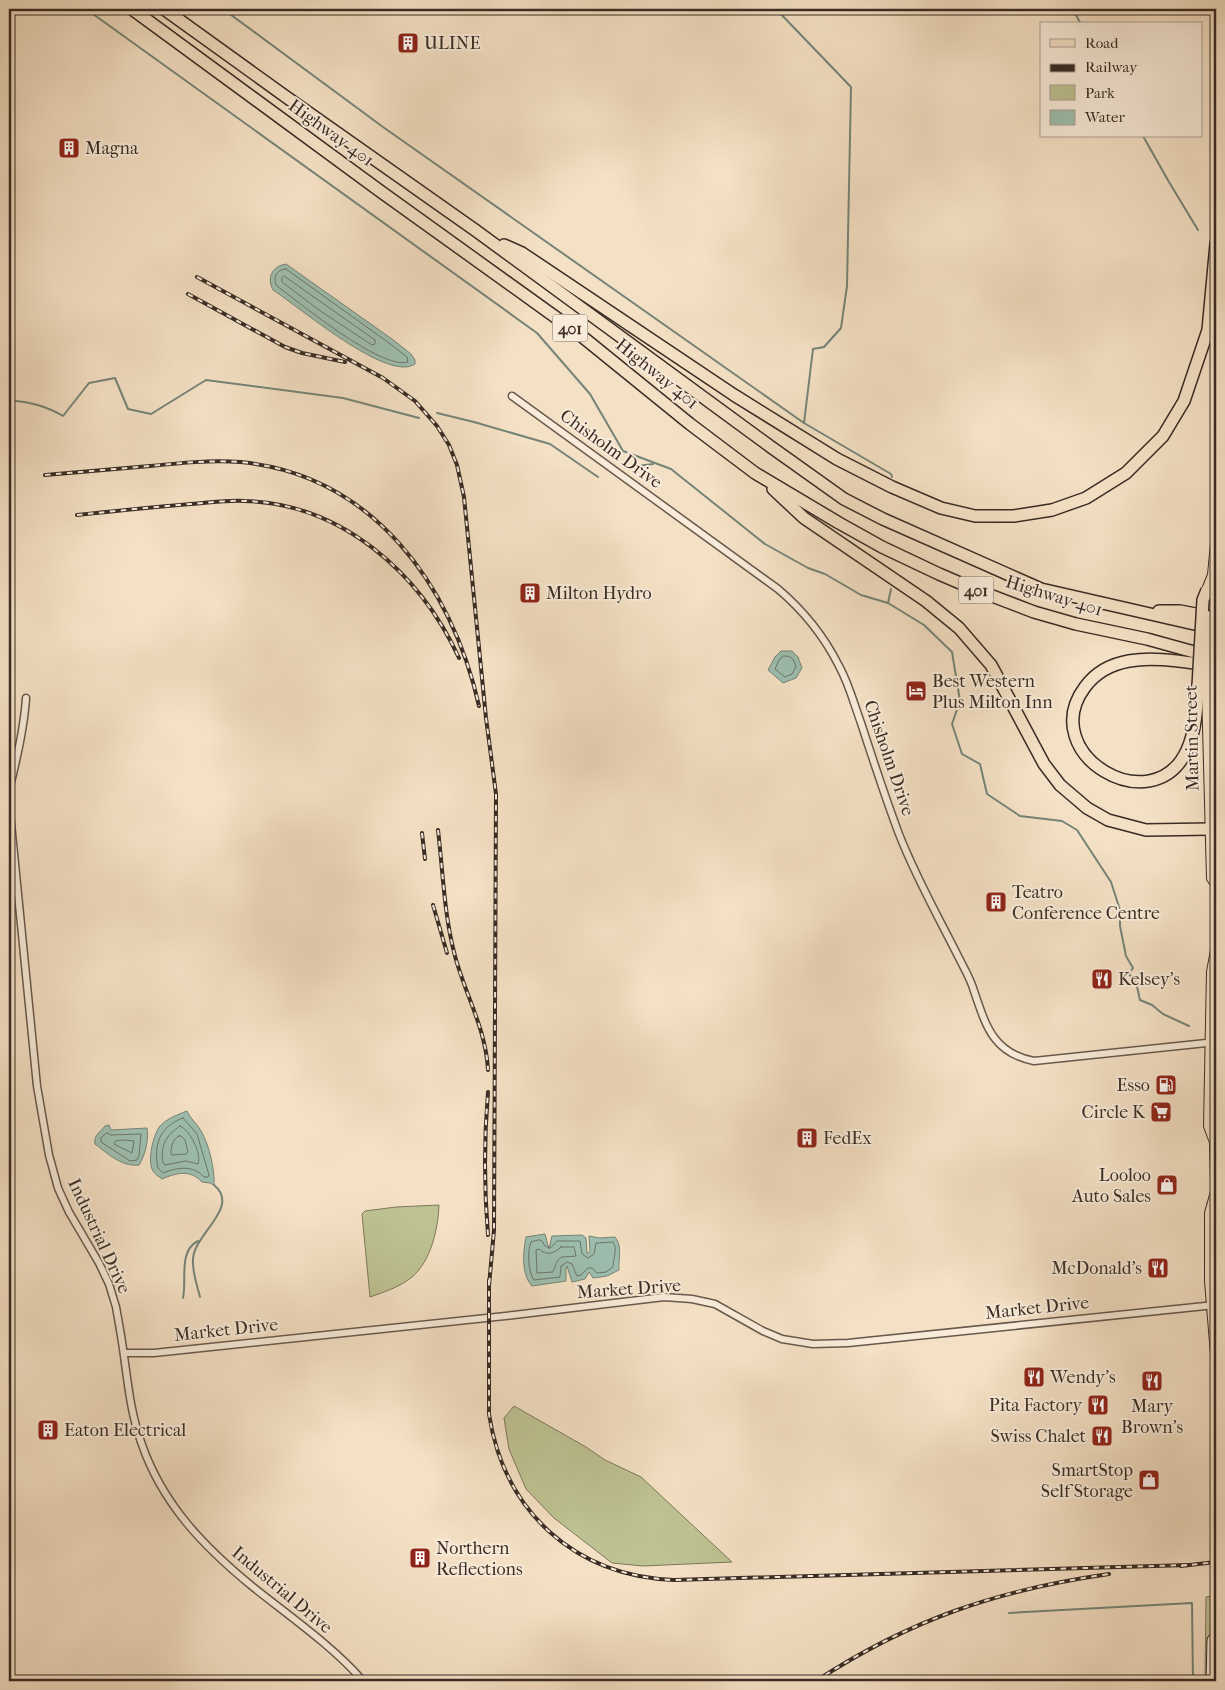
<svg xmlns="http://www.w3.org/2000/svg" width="1225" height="1690" viewBox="0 0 1225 1690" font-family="'IM FELL French Canon',serif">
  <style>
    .green { fill: #bec292; stroke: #7c775c }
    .water { fill: #9dbeae; stroke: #758477 }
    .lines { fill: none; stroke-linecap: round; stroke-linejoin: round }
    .shore { stroke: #6b756a; stroke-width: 1 }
    .stream { stroke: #758477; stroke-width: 2 }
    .street-casing { stroke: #68594d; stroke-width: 9 }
    .secondary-casing { stroke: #392c25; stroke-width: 11 }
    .primary-casing { stroke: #392c25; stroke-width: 12 }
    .highway-casing { stroke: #392c25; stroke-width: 14 }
    .street { stroke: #f8ebd9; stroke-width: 6 }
    .secondary { stroke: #f8ebd9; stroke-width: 9 }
    .primary { stroke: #f4e0c4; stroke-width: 10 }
    .highway { stroke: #f4e0c4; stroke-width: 11 }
    .rail-casing { stroke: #392c25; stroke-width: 4 }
    .rail { stroke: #f8ebd9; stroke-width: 2; stroke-dasharray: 5.5; stroke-linecap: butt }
    .primary-bridge-casing { stroke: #392c25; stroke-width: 12; stroke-linecap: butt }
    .highway-bridge-casing { stroke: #392c25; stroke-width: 14; stroke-linecap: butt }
    .primary-bridge { stroke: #f4e0c4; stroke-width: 10 }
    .highway-bridge { stroke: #f4e0c4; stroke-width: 11 }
    .labels { text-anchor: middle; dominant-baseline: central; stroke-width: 4; stroke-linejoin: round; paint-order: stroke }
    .shield { fill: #f8ebd9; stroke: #72655b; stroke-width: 1 }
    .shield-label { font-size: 16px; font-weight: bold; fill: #392c25 }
    .poi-label { font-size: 18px; fill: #392c25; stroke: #f8ebd9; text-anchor: start }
    .street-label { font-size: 18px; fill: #392c25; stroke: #f8ebd9 }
  </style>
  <rect width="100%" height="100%" fill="#f4e0c4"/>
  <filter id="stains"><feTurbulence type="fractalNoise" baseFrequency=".004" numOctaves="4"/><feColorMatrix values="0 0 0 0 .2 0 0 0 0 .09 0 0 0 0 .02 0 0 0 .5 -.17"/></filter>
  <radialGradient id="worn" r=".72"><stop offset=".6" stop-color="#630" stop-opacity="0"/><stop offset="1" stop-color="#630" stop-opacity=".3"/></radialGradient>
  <g class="green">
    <path d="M 439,1205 C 438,1229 431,1261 412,1277 C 400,1287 384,1292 370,1297 L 362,1214 L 365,1211 L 396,1207 Z"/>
    <polygon points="514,1406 586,1447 605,1460 641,1477 732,1562 643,1566 612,1563 554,1518 526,1489 509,1449 504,1418"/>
    <polygon points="1216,1595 1216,1681 1205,1681 1206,1597"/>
  </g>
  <g class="water">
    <path d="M 286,264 L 392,339 L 411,354 L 415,360 L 415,364 C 388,383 298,306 273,290 C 266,277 273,266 286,264 Z"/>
    <polygon points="781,651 792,651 798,657 802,668 796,678 783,683 768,670 775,657"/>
    <path d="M 187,1111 C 190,1119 197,1123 201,1131 C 209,1144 215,1170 214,1185 L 210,1183 L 202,1182 C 190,1169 176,1173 162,1179 C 159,1177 155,1174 153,1171 C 147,1161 153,1135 160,1126 C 166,1119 179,1114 187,1111 Z"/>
    <path d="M 109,1125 L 111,1130 L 147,1128 C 149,1139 145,1156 139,1165 C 122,1167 108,1154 95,1144 C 93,1136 101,1131 105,1126 Z"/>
    <path d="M 545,1234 L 549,1249 L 552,1236 L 582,1235 L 586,1238 L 587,1254 L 590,1251 L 589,1236 L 599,1238 L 615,1237 C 623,1247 618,1258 619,1270 L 607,1276 L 593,1278 L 589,1272 L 585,1279 L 572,1282 L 567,1266 L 566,1268 L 566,1281 L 532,1286 C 521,1274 523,1252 526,1237 Z"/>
  </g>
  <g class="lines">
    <g class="shore">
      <path d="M 286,269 L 389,343 L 407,357 L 408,362 C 381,370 300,303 277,286 C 272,278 277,269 286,269 Z"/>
      <polygon points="284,276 375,340 375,344 372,345 319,310 282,282 282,278"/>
      <path d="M 784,656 C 792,656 794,659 796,667 L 792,674 L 785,677 L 775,669 L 779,660 Z"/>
      <path d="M 183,1118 L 197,1134 L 209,1175 L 208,1177 L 204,1177 C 193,1165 178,1167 163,1173 L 158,1168 C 153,1145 160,1126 183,1118 Z"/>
      <path d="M 180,1126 C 190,1130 202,1154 198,1164 L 186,1161 L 165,1165 L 163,1163 C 160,1146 166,1135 180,1126 Z"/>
      <polygon points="107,1133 111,1135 141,1134 139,1156 137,1160 130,1161 101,1142 101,1138"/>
      <path d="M 179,1136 L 181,1136 L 185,1140 L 188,1152 L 186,1154 L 172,1155 L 171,1153 C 171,1146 173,1139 179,1136 Z"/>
      <polygon points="125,1140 134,1141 132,1153 114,1144 116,1141"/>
      <path d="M 540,1240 L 542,1241 L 545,1246 C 552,1250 553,1245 557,1241 L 580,1241 L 582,1254 L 588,1258 L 594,1254 L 596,1243 L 613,1242 C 618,1248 613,1259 613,1267 L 606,1272 L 597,1273 L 592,1268 L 588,1268 L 581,1275 L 577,1276 L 572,1264 L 567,1262 L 561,1266 L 560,1277 L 534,1280 C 528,1272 527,1251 531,1242 Z"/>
      <path d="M 561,1247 L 574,1247 L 576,1256 C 559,1258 560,1253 553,1272 L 537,1273 L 536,1250 L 539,1249 C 547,1256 553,1254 561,1247 Z"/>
    </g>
    <g class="stream">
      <polyline points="86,9 537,333 590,394 623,451 671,469 765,544 808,568 825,574 861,595 888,603 924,625 952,652 960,701 952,724 962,754 980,764 987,794 1020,816 1062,821 1077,830 1111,882 1120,910 1120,926 1126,956 1133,968 1129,974 1136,982 1140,1000 1152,1005 1163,1014 1189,1026"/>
      <polyline points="223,9 383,127 804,423 891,474 892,477"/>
      <polyline points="776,9 851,87 847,286 841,328 824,347 813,349 804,423"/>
      <polyline points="1076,15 1081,24"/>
      <polyline points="1143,136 1169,182 1198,230"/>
      <path d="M 9,401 C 26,400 48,407 63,416 L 89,383 L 115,378 L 128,409 L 151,414 L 206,380 L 343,398 L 419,418"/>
      <polyline points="437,413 474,422 550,444 598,477"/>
      <polyline points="629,467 653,464"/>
      <polyline points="888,603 891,589"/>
      <path d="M 200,1297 C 197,1285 192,1271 193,1259 C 194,1234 241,1207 214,1185"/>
      <path d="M 183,1298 C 187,1280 178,1251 198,1241"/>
      <polyline points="1009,1613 1192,1603 1193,1681"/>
    </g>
    <g class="street-casing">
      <g id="street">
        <path d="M 512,396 L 778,589 C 804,611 824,636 839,666 C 849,684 854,704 861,723 C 873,760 885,797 899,834 C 916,878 939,918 960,960 C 965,970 971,980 974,991 C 986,1026 993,1053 1034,1061 L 1216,1042"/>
        <path d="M 9,790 C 17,759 24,729 26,698"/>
        <path d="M 9,803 L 37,1086 L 49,1155 L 58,1188 L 69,1212 L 99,1263 L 109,1284 L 116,1307 C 119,1324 122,1340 124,1356 C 128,1385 131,1414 141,1442 C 162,1504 204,1547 253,1587 C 288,1615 334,1647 363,1681"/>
        <polyline points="124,1353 154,1353 514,1315 664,1297 692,1299 715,1304 763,1331 782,1339 813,1344 848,1343 1215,1305"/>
      </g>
    </g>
    <g class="secondary-casing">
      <polyline id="secondary" points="1211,1681 1212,1640 1216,1636"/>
    </g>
    <g class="primary-casing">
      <g id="primary">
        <polyline points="1207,590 1213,575 1216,543"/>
        <polyline points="1207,688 1212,878 1216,884"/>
        <polyline points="1216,950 1212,972 1209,1126 1215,1142 1216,1179"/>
        <polyline points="1216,1192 1210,1213 1210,1281 1216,1355"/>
      </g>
    </g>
    <g class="highway-casing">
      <g id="highway">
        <polyline points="132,9 380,191 579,334 690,424 755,473 839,523 882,547 939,574 974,589 1034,612 1076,624 1147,639 1216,658"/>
        <polyline points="164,9 289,99 475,230 771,447 844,499 883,519 1041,589 1216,629"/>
        <polyline points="504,245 522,253 734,395 837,459 892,487 941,508 975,516 1014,516 1052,510 1086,498 1126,473 1163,436 1184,401 1208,330 1216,244"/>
        <polyline points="773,489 804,518 926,601 959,628 991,665 1044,764 1060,785 1087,808 1108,820 1146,830 1211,829"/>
        <polyline points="1159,611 1180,611 1216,618"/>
        <path d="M 1198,686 C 1197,707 1196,730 1187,750 C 1153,824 1035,754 1085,687 C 1096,672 1112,664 1129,661 C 1158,656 1188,663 1216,666"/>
      </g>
    </g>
    <use href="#street" class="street"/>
    <use href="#secondary" class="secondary"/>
    <use href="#primary" class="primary"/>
    <use href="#highway" class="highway"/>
    <g class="rail-casing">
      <g id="rail">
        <polyline points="197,277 383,378 415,401 437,426 449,445 457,465 464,497 486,718 496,794 494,1230 489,1286"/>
        <polyline points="188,294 285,347 302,353 345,362"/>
        <path d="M 45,475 C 80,472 115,469 150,466 C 180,463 210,460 240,462 C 372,474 452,585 479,706"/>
        <path d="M 77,515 C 115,511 153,507 191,504 C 208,503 226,500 244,501 C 341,503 420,573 459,658"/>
        <path d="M 438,830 C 443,872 444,915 455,956 C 465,994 486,1029 488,1070"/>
        <polyline points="422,833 425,859"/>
        <polyline points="433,905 447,953"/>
        <path d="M 488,1235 C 484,1187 484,1140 488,1092"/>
        <path d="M 489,1280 L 489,1414 C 504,1512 575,1576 674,1580 L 1188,1565"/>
        <polyline points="1181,1566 1216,1562"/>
        <path d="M 816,1681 C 911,1619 998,1590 1109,1574"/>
      </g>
    </g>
    <use href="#rail" class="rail"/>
    <g class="primary-bridge-casing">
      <polyline id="primary-bridge" points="1207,616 1207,688"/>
    </g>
    <g class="highway-bridge-casing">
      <polyline id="highway-bridge" points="1198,686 1203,600 1207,590"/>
    </g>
    <use href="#primary-bridge" class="primary-bridge"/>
    <use href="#highway-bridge" class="highway-bridge"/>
  </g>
  <defs>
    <g id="building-square" transform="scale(1.125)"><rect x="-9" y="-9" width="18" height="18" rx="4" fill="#8f2418" stroke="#f8ebd9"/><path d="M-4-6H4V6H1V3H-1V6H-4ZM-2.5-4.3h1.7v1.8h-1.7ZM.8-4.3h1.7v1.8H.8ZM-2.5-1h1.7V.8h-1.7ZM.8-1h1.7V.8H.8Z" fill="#fff"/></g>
    <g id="hotel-square" transform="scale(1.125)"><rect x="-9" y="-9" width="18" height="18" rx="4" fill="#8f2418" stroke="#f8ebd9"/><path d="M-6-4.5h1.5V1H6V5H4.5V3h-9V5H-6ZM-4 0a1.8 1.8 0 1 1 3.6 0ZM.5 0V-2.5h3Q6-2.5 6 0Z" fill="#fff"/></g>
    <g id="restaurant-square" transform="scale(1.125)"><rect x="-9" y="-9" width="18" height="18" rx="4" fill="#8f2418" stroke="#f8ebd9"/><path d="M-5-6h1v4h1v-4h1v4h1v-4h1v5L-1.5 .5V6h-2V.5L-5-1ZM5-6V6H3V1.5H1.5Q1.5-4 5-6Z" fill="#fff"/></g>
    <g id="fuel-square" transform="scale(1.125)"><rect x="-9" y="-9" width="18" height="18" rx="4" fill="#8f2418" stroke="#f8ebd9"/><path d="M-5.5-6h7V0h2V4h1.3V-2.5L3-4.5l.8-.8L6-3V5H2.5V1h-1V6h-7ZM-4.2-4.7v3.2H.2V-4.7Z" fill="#fff"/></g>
    <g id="supermarket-square" transform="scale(1.125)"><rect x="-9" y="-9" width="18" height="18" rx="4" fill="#8f2418" stroke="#f8ebd9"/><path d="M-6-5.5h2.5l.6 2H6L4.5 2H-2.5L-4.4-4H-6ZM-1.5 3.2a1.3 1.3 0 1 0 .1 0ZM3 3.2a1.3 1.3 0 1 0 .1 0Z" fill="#fff"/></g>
    <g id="shop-square" transform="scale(1.125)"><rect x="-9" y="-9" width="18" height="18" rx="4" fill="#8f2418" stroke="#f8ebd9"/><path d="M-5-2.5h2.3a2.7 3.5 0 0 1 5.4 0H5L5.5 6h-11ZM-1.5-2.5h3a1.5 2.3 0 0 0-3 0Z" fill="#fff"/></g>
  </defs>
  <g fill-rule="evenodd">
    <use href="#building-square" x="408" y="43"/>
    <use href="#building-square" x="69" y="148"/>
    <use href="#building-square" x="530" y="593"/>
    <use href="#hotel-square" x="916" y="691"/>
    <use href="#building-square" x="996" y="902"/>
    <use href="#restaurant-square" x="1102" y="979"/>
    <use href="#fuel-square" x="1166" y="1085"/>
    <use href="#supermarket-square" x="1161" y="1112"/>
    <use href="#building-square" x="807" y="1138"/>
    <use href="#shop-square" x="1167" y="1185"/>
    <use href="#restaurant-square" x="1158" y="1268"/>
    <use href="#restaurant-square" x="1034" y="1377"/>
    <use href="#restaurant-square" x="1152" y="1381"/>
    <use href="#restaurant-square" x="1098" y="1405"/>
    <use href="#building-square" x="48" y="1430"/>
    <use href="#restaurant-square" x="1102" y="1436"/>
    <use href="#shop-square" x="1149" y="1480"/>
    <use href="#building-square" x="420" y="1558"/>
  </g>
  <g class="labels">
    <g class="shield">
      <rect x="552.5" y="314.5" width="35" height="27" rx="4"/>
      <rect x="958.5" y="576.5" width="35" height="27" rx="4"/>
    </g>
    <g class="shield-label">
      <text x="570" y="328">401</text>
      <text x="976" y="590">401</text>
    </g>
    <g class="poi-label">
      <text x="424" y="43">ULINE</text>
      <text x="85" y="148">Magna</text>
      <text x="546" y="593">Milton Hydro</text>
      <text x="932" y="681">Best Western<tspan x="932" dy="21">Plus Milton Inn</tspan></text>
      <text x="1012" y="892">Teatro<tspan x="1012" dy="21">Conference Centre</tspan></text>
      <text x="1118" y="979">Kelsey's</text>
      <text x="1150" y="1085" text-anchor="end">Esso</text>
      <text x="1145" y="1112" text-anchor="end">Circle K</text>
      <text x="823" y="1138">FedEx</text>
      <text x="1151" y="1175" text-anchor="end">Looloo<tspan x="1151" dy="21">Auto Sales</tspan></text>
      <text x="1142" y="1268" text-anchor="end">McDonald's</text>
      <text x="1050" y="1377">Wendy's</text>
      <text x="1082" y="1405" text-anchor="end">Pita Factory</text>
      <text x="1152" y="1406" text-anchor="middle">Mary<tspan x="1152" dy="21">Brown's</tspan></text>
      <text x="64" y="1430">Eaton Electrical</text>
      <text x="1086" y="1436" text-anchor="end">Swiss Chalet</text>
      <text x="1133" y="1470" text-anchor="end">SmartStop<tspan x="1133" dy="21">Self Storage</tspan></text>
      <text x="436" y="1548">Northern<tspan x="436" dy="21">Reflections</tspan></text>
    </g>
    <g class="street-label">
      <text transform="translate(331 133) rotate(36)">Highway 401</text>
      <text transform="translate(657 374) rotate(39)">Highway 401</text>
      <text transform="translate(611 449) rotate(36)">Chisholm Drive</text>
      <text transform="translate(1054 596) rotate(17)">Highway 401</text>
      <text transform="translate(1192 738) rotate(-91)">Martin Street</text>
      <text transform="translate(889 758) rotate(71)">Chisholm Drive</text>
      <text transform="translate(99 1236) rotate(65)">Industrial Drive</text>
      <text transform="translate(629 1289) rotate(-4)">Market Drive</text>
      <text transform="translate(1037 1308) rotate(-6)">Market Drive</text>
      <text transform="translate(226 1330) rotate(-6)">Market Drive</text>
      <text transform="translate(282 1590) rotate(40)">Industrial Drive</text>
    </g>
  </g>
  <rect width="1225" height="1690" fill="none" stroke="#f4e0c4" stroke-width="30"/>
  <rect x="10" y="10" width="1205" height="1670" fill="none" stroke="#392c25" stroke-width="2.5"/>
  <rect x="15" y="15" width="1195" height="1660" fill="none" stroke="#392c25"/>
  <rect x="1040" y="22" width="162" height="115" fill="#f8ebd9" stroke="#ac9f91"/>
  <rect x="1050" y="39" width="25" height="8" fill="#f4e0c4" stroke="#ac9f91"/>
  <text x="1085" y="48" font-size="15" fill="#392c25">Road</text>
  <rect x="1050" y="64" width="25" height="8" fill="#392c25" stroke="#ac9f91"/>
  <text x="1085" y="72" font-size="15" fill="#392c25">Railway</text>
  <rect x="1050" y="85" width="25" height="15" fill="#bec292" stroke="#ac9f91"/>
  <text x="1085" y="98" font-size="15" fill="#392c25">Park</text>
  <rect x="1050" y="110" width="25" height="15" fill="#9dbeae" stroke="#ac9f91"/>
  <text x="1085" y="122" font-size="15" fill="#392c25">Water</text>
  <rect width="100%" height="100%" filter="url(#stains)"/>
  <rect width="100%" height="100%" fill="url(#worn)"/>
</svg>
